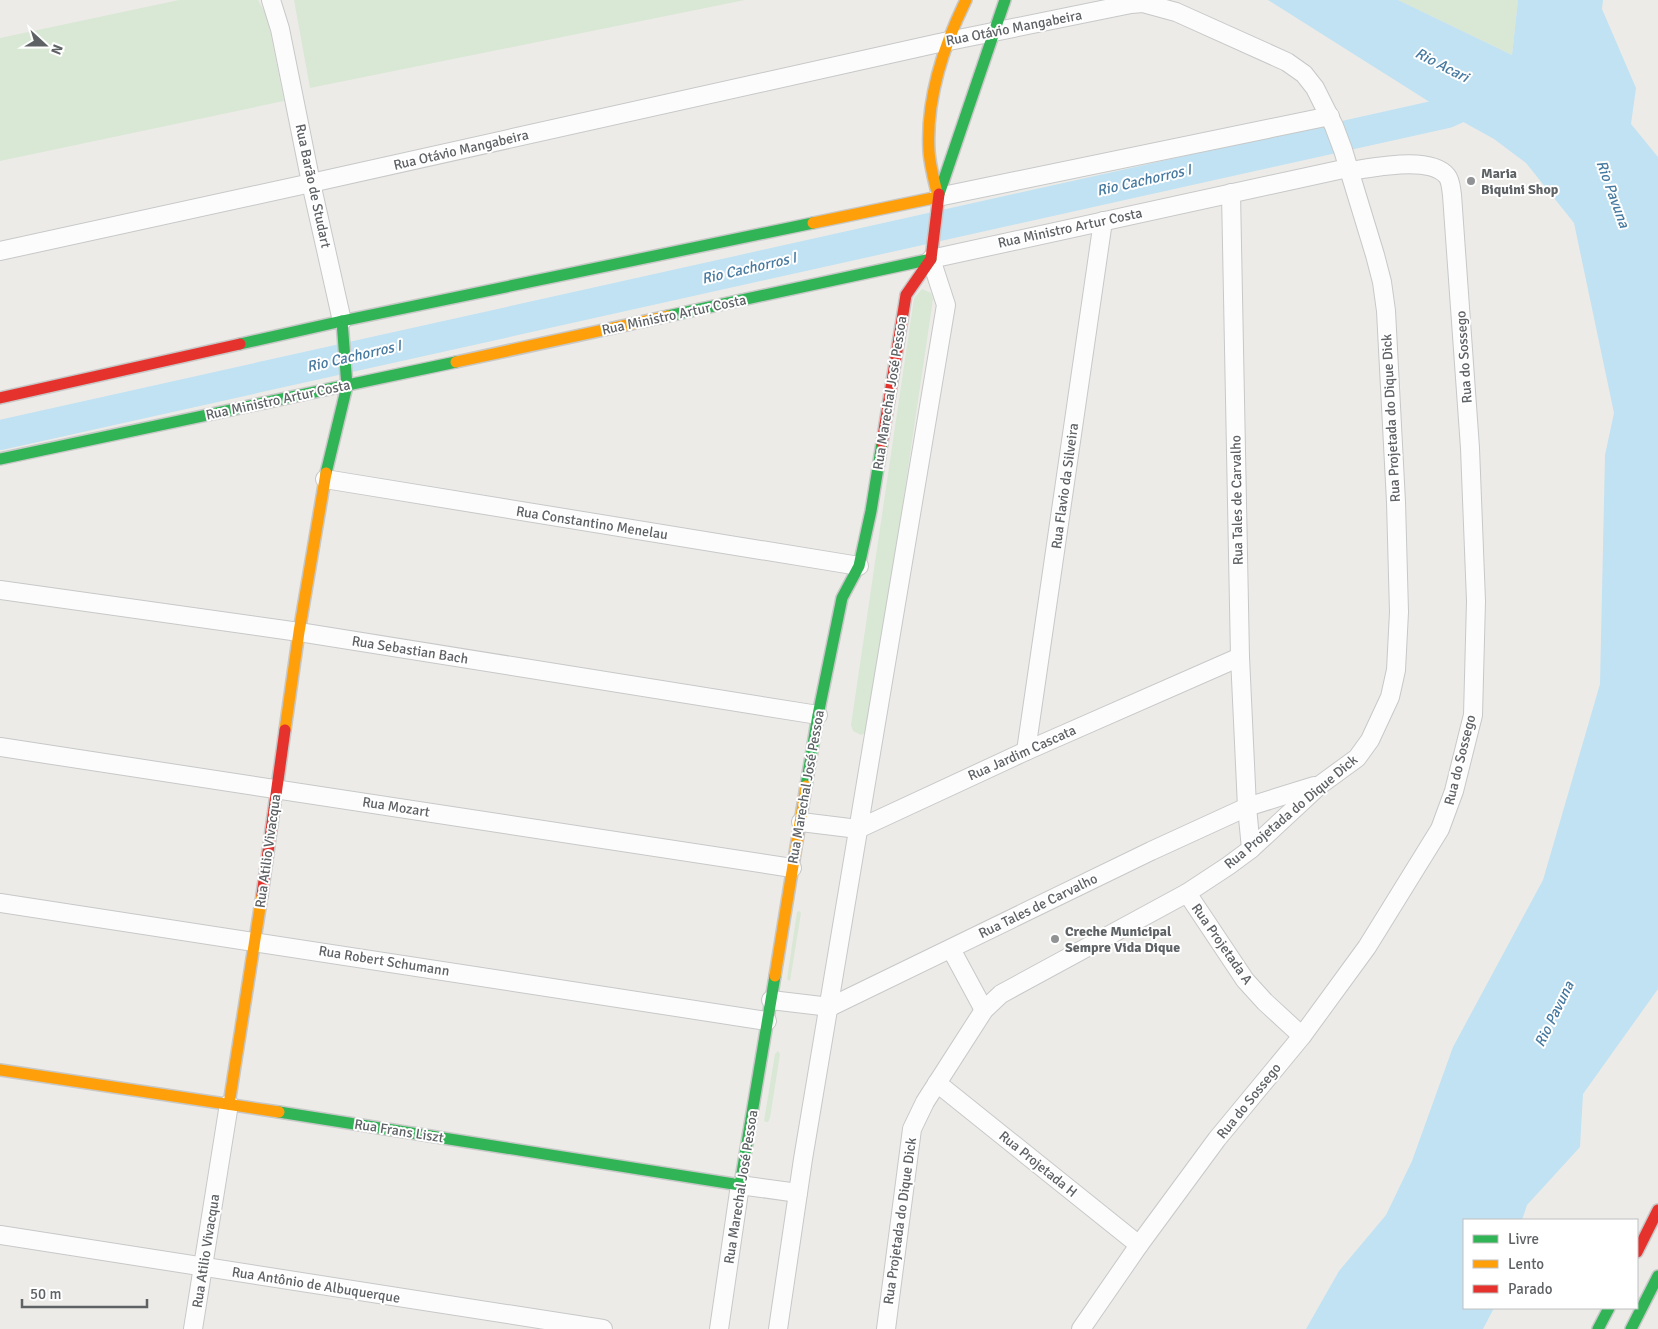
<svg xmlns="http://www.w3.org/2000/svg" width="1658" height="1329" viewBox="0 0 1658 1329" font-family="Signika,sans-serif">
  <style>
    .green { fill: #d9e7d5 }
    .water { fill: #c0e2f2 }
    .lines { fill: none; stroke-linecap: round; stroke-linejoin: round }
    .river { stroke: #c0e2f2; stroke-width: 30 }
    .street-casing { stroke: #c7c8c8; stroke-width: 20 }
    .fast-casing { stroke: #c7c8c7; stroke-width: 14 }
    .slow-casing { stroke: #c7c8c7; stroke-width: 14 }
    .jam-casing { stroke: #c7c8c7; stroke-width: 14 }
    .street { stroke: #fcfcfc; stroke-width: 18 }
    .fast { stroke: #30b455; stroke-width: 11 }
    .slow { stroke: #ff9f0a; stroke-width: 11 }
    .jam { stroke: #e5322d; stroke-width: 11 }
    .poi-dot { fill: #909293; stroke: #fff; stroke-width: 2 }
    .labels { text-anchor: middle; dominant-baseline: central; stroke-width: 4; stroke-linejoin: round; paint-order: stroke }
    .street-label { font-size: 14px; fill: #5e6265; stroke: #fff }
    .poi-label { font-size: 14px; font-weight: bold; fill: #5e6265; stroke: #fff; text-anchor: start }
    .water-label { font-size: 15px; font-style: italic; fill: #477aa0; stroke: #fff }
  </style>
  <rect width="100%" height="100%" fill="#edebe8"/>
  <g class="green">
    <polygon points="179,0 258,0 267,16 284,101 0,161 0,38"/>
    <polygon points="294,0 745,0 310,88"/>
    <polygon points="1398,0 1518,0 1512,55"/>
    <polygon points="922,289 931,293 933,299 870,726 867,732 861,735 853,731 851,725 914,298"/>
    <polygon points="799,911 801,913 790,981 787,979 797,912"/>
    <polygon points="778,1051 780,1054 770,1118 768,1122 766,1122 764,1121 775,1054"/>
  </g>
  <polygon class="water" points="1268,0 1398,0 1512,55 1518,0 1603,0 1602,9 1636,88 1631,124 1658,157 1658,989 1583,1094 1580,1147 1527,1205 1522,1220 1464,1220 1464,1308 1494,1308 1483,1329 1306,1329 1339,1271 1386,1215 1412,1161 1453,1047 1543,880 1600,684 1605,455 1614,413 1574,223 1526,163 1494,139 1447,113"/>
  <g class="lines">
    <polyline class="river" points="0,435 1447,113 1485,96"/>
    <g class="street-casing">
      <g id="street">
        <polyline points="271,0 280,29 311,183 342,321"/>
        <polyline points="1231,193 1240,657 1247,807 1251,849"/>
        <polyline points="938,197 1330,116"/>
        <polyline points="0,251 311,183 939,43 1131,4 1143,3 1176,12 1287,62 1304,74 1315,88 1334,126 1343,150 1375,255 1382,282 1386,311 1396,502 1399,612 1396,670 1390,697 1370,740 1357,758 1320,785 1251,849 1228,866 1187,893 1001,994 984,1010 925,1102 912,1129 886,1329"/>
        <polyline points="325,479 859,566"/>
        <polyline points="0,590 299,632 818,715"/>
        <polyline points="0,747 792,868"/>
        <polyline points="1026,751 1103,221"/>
        <polyline points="801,822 858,829 1026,751 1240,657"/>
        <polyline points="1187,893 1245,980 1265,1002 1302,1036"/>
        <polyline points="0,903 767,1021"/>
        <polyline points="951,949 984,1010"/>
        <polyline points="771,1000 830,1007 1151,851 1247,807 1314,786"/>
        <polyline points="937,1083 1139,1245"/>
        <polyline points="0,1235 603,1329"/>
        <polyline points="193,1329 229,1104"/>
        <polyline points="719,1329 740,1185 798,1193"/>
        <polyline points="778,1329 803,1159 946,305 931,259 1348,168"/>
        <path d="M 1081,1329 L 1139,1245 L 1217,1139 L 1302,1036 L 1367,947 L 1440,829 L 1454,791 L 1473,715 L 1476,601 L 1470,448 L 1452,195 C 1451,189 1451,181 1447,176 C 1430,155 1373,168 1349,171"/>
      </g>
    </g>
    <g class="fast-casing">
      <g id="fast">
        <polyline points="939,194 1005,0"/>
        <polyline points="668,316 931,259"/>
        <polyline points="240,344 342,321 813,223"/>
        <polyline points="0,459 456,362"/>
        <polyline points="326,473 347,386 342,321"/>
        <polyline points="806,786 818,715 842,598 859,566 871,511 882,443"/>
        <polyline points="279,1112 740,1185 775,976"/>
        <polyline points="1598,1329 1609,1308"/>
        <polyline points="1631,1329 1658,1276"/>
      </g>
    </g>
    <g class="slow-casing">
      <g id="slow">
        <path d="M 938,196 C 934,181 930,166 929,151 C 926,100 944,45 966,0"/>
        <polyline points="813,223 938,197"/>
        <polyline points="456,362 668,316"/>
        <polyline points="285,730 299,632 326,473"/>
        <polyline points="775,976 806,786"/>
        <polyline points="0,1070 279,1112"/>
        <polyline points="229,1104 262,895"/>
      </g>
    </g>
    <g class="jam-casing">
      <g id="jam">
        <polyline points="0,398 240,344"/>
        <polyline points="882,443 906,295 931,259 939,194"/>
        <polyline points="262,895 285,730"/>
        <polyline points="1637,1252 1658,1210"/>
      </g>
    </g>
    <use href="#street" class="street"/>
    <use href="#fast" class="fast"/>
    <use href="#slow" class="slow"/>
    <use href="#jam" class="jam"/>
  </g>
  <g class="poi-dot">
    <circle cx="1471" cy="181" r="5"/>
    <circle cx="1055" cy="939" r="5"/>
  </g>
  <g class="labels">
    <g class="street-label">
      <text transform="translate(1014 28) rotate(-11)">Rua Otávio Mangabeira</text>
      <text transform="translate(461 150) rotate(-13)">Rua Otávio Mangabeira</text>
      <text transform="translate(313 186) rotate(78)">Rua Barão de Studart</text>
      <text transform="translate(1070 228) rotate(-12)">Rua Ministro Artur Costa</text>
      <text transform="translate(674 315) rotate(-12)">Rua Ministro Artur Costa</text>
      <text transform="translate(1464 357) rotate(-94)">Rua do Sossego</text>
      <text transform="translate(890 393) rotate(-81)">Rua Marechal José Pessoa</text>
      <text transform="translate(278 400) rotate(-12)">Rua Ministro Artur Costa</text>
      <text transform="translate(1391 418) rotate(-93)">Rua Projetada do Dique Dick</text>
      <text transform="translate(1065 486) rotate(-82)">Rua Flavio da Silveira</text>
      <text transform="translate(1237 500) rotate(-91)">Rua Tales de Carvalho</text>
      <text transform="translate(592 523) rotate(9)">Rua Constantino Menelau</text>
      <text transform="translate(410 650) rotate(9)">Rua Sebastian Bach</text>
      <text transform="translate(1022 753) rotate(-24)">Rua Jardim Cascata</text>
      <text transform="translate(1460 760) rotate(-76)">Rua do Sossego</text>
      <text transform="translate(806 787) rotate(-80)">Rua Marechal José Pessoa</text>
      <text transform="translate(396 807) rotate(9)">Rua Mozart</text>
      <text transform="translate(1291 812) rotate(-40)">Rua Projetada do Dique Dick</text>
      <text transform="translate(268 851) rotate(-82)">Rua Atilio Vivacqua</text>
      <text transform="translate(1038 906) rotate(-26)">Rua Tales de Carvalho</text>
      <text transform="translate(1222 944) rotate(55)">Rua Projetada A</text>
      <text transform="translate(384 961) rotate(9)">Rua Robert Schumann</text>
      <text transform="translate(1249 1101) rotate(-51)">Rua do Sossego</text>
      <text transform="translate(399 1131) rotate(9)">Rua Frans Liszt</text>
      <text transform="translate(1038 1164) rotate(39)">Rua Projetada H</text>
      <text transform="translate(741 1187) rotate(-81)">Rua Marechal José Pessoa</text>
      <text transform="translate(900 1221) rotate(-82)">Rua Projetada do Dique Dick</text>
      <text transform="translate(206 1251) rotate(-81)">Rua Atilio Vivacqua</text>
      <text transform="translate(316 1285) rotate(9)">Rua Antônio de Albuquerque</text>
    </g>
    <g class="poi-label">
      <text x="1481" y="173">Maria<tspan x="1481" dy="16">Biquini Shop</tspan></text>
      <text x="1065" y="931">Creche Municipal<tspan x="1065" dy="16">Sempre Vida Dique</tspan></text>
    </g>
    <g class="water-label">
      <text transform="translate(1442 65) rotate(27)">Rio Acari</text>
      <text transform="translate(1144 180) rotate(-13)">Rio Cachorros I</text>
      <text transform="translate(1613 194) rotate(70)">Rio Pavuna</text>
      <text transform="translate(749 268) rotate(-13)">Rio Cachorros I</text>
      <text transform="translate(354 356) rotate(-13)">Rio Cachorros I</text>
      <text transform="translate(1554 1014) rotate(-64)">Rio Pavuna</text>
    </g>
  </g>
  <rect x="1463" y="1219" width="175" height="90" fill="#ffffff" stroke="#bfc0c1"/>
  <rect x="1473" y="1235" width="25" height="8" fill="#30b455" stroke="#bfc0c1"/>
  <text x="1508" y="1244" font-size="15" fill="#5e6265">Livre</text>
  <rect x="1473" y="1260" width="25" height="8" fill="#ff9f0a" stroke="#bfc0c1"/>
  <text x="1508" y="1269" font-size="15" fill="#5e6265">Lento</text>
  <rect x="1473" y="1285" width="25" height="8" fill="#e5322d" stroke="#bfc0c1"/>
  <text x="1508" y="1294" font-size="15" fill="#5e6265">Parado</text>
  <g transform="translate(45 45) rotate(111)" stroke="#ffffff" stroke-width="4" paint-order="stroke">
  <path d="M0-4L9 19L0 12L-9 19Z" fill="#5e6265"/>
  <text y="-8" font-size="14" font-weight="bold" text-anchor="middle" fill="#5e6265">N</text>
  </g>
  <path d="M22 1299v8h125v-8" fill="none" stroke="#5e6265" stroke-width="2.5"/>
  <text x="30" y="1299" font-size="15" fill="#5e6265" stroke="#ffffff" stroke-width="4" paint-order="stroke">50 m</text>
</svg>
